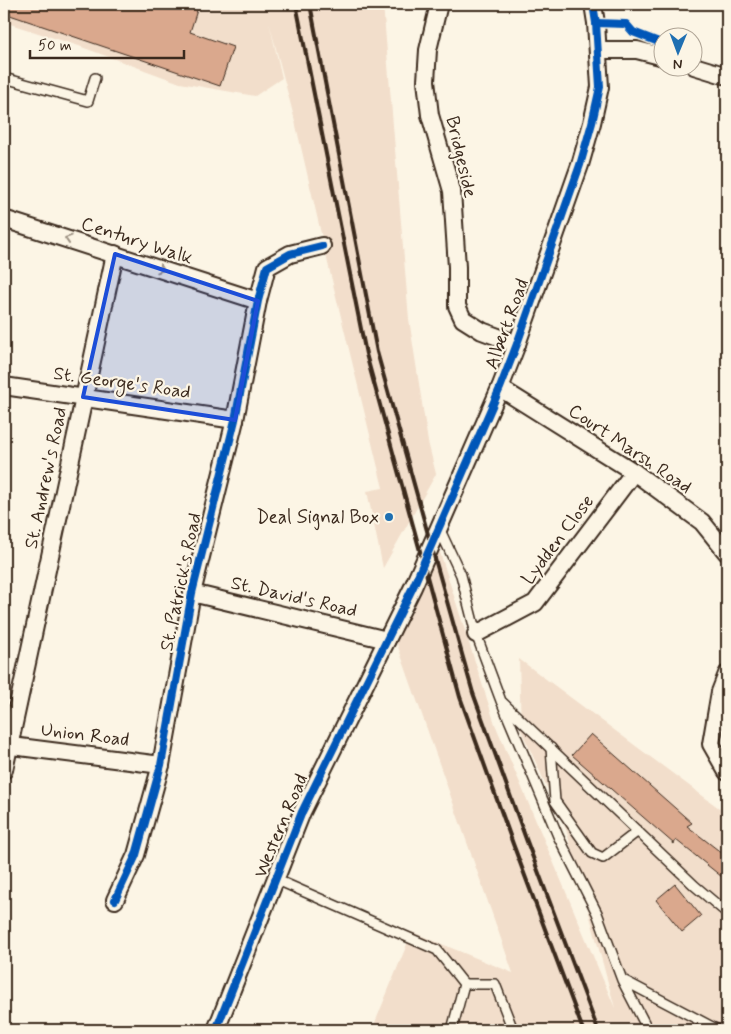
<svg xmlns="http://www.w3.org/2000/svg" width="731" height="1034" viewBox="0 0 731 1034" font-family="Mynerve,sans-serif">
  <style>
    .built { fill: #f2decb }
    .building { fill: #daa88d; stroke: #3b2a1e }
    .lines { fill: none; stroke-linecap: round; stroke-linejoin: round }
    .service-casing { stroke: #3b2a1e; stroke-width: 12 }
    .minor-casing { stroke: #3b2a1e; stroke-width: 20 }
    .service { stroke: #fcf5e5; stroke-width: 9 }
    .minor { stroke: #fcf5e5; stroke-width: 16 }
    .rail { stroke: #3b2a1e; stroke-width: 4 }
    .cycleway-casing { stroke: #fcf5e5; stroke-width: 11 }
    .cycleway { stroke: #0057b8; stroke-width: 8 }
    .oneway { stroke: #9c9082 }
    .marked { fill: #1d4ed8; fill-opacity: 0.2; stroke: #1d4ed8; stroke-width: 4; stroke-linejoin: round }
    .poi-dot { fill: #1f6fb2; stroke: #fcf5e5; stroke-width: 2 }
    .labels { text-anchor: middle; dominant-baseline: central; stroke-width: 4.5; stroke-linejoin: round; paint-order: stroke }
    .street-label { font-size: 19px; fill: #3b2a1e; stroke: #fcf5e5 }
    .poi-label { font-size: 19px; fill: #3b2a1e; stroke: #fcf5e5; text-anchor: end }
  </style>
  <rect width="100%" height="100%" fill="#fcf5e5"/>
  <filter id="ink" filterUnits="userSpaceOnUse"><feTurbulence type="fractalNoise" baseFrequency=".02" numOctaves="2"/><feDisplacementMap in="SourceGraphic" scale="10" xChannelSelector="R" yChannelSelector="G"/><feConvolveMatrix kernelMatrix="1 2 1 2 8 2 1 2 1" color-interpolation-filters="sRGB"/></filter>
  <g filter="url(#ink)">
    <g class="built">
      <polygon points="4,4 383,4 409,319 428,442 436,474 383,568 367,491 383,488 330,272 294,117 269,22 282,78 255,96 180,83 79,46 4,22"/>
      <polygon points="437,543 495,724 615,1008 566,829 521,730 519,659 727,814 727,1030 372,1030 412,932 513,973 396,641"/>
    </g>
    <g class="building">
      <polygon points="4,4 199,4 190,32 233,47 220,86 4,13"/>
      <polygon points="591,734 692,823 687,826 727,857 727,881 676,840 674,844 572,755"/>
      <polygon points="675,884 701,916 682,932 656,900"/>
    </g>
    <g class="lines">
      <g class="service-casing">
        <g id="service">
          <polyline points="4,78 88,101 95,78"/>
          <polyline points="439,528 461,575 476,634 501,701 695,886 727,913"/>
          <polyline points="502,703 558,836 597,913 622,980 648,1030"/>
          <polyline points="551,748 555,801 592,853 603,858 638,831"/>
          <polyline points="275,879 437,950 464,984 452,1030"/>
          <polyline points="623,980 718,1030"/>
          <polyline points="464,984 495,984 513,1030"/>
        </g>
      </g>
      <g class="minor-casing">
        <g id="minor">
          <polyline points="439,4 428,50 426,81 430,115 452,191 457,267 457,306 463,319 482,331 517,344"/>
          <polyline points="598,50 637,50 664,57"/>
          <polyline points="694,66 727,76"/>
          <polyline points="4,219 258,301"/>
          <polyline points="4,386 235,420"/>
          <polyline points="500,388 634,472 702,522 727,553"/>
          <polyline points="192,593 387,640"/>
          <polyline points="476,634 535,603 634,472"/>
          <polyline points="727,674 720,692 711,744 727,772"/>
          <polyline points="4,745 161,765"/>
          <polyline points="4,770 115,254"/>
          <polyline points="115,900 136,855 161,765 192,593 235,420 258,301 267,267 290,254 322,246"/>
          <polyline points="216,1030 302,812 413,587 500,388 517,344 580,165 592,123 600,87 596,23 593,4"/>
        </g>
      </g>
      <use href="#service" class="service"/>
      <use href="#minor" class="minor"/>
      <g class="rail">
        <polyline points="296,4 366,354 460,697 513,844 583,1030"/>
        <polyline points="310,4 377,352 431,545 473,693 526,839 598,1030"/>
      </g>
      <g class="cycleway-casing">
        <g id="cycleway">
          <polyline points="596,23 626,24 633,32 664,44"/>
          <polyline points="115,900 136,855 161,765 192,593 235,420 258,301 267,267 290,254 322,246"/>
          <polyline points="216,1030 302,812 413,587 500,388 517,344 580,165 592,123 600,87 596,23 593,4"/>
        </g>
      </g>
      <use href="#cycleway" class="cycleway"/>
    </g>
    <defs><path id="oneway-chevron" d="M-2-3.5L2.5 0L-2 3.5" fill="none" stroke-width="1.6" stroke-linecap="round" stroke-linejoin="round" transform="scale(1.25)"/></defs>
    <g class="oneway">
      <use href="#oneway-chevron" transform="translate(68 239) rotate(-162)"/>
      <use href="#oneway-chevron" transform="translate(161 269) rotate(18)"/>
    </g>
  </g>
  <path class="marked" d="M 115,254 L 258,301 L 235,420 L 83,397 Z"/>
  <circle class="poi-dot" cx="389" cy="517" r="5"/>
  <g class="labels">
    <g class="street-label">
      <text transform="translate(461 157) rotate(77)">Bridgeside</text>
      <text transform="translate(137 241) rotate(18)">Century Walk</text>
      <text transform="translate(507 324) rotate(-70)">Albert Road</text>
      <text transform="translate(122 383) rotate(8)">St. George's Road</text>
      <text transform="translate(630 449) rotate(34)">Court Marsh Road</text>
      <text transform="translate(46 478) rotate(-78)">St. Andrew's Road</text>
      <text transform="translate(558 540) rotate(-53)">Lydden Close</text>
      <text transform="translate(181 582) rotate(-78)">St. Patrick's Road</text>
      <text transform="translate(294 597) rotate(13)">St. David's Road</text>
      <text transform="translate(85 735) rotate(7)">Union Road</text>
      <text transform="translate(281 826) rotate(-67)">Western Road</text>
    </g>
    <g class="poi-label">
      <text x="379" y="517">Deal Signal Box</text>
    </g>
  </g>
  <rect width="731" height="1034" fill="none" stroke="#fcf5e5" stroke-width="20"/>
  <rect x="10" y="10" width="711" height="1014" fill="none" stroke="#3b2a1e" stroke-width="2" filter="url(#ink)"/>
  <g transform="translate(678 52) rotate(181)"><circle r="24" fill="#fcf5e5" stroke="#afa495"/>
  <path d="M0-4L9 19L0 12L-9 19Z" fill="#1f6fb2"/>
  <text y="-8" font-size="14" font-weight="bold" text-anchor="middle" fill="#3b2a1e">N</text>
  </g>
  <path d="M30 50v8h154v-8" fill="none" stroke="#3b2a1e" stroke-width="2.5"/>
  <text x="38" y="50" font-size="15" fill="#3b2a1e" stroke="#fcf5e5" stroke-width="4" paint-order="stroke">50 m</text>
</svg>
